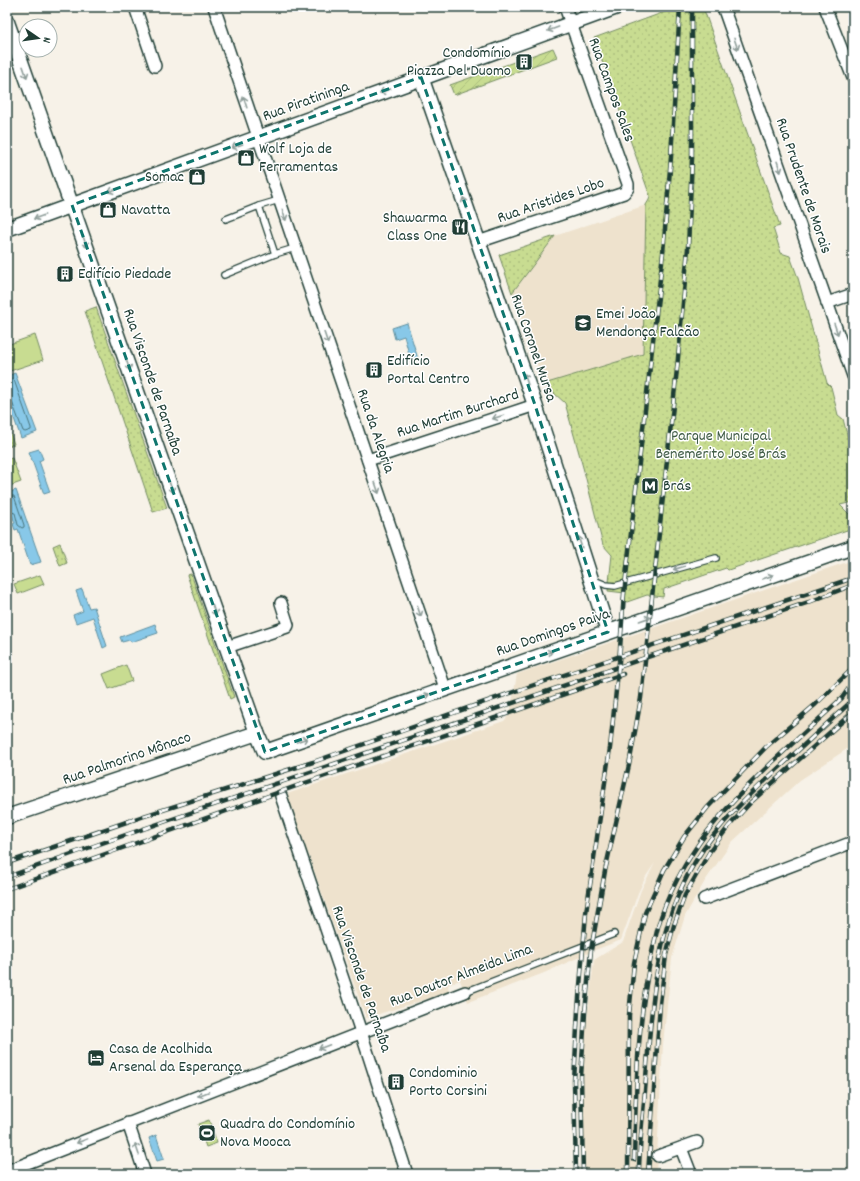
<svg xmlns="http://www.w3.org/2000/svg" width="860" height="1181" viewBox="0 0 860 1181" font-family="Dekko,sans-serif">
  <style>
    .built { fill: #eee2cd }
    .grass { fill: url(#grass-dots); stroke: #748c62 }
    .garden { fill: url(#garden-furrows); stroke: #748c62 }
    .pitch { fill: #c8dc91; stroke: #748c62 }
    .water { fill: #88c8e8; stroke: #5e90a0 }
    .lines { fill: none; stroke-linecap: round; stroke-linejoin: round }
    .shore { stroke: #49757c; stroke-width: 1 }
    .service-casing { stroke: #1f3d34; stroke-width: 8 }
    .minor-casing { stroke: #1f3d34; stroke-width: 14 }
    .tertiary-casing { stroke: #1f3d34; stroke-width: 17 }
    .service { stroke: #fff; stroke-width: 5.5 }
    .minor { stroke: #fff; stroke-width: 11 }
    .tertiary { stroke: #fff; stroke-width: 14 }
    .rail-casing { stroke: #1f3d34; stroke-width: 4.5 }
    .rail { stroke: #fff; stroke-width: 3; stroke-dasharray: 9; stroke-linecap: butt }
    .oneway { stroke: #8f9e9a }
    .marked { fill: none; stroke: #0f766e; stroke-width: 3; stroke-dasharray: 8 5; stroke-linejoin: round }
    .labels { text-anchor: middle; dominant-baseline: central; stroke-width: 3; stroke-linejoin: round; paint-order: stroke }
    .poi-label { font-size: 16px; fill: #1f3d34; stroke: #fff; text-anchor: start }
    .street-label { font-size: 16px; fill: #1f3d34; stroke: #fff }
    .park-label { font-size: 16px; fill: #415d47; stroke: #fff }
  </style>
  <defs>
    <pattern id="grass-dots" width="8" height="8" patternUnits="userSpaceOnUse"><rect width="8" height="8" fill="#c8dc91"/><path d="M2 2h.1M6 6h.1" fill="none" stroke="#abbe7e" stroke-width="1.8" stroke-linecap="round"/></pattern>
    <pattern id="garden-furrows" width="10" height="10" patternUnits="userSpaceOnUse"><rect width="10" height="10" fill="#c8dc91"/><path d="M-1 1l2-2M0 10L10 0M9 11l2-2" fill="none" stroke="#abbe7e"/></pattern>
  </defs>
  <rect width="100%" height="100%" fill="#f7f2e8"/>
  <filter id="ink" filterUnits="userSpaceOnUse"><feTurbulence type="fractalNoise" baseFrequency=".025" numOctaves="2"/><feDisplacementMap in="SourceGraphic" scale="8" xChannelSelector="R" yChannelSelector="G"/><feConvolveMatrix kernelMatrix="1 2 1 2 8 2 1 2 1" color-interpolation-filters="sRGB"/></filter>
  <g filter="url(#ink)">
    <g class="built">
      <polygon points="646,205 643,354 544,384 512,293 555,236"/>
      <polygon points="853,560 853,745 800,780 732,842 705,881 685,916 672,958 663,1044 656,1174 581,1174 582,1091 586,1028 594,960 623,942 641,890 655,863 646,876 638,893 621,940 595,950 544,973 468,1002 460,980 448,985 449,992 366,1018 287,794 504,721 510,714 517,674"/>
    </g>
    <g class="grass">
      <polygon points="678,7 703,7 780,226 773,228 781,253 790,256 798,278 827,383 831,387 838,415 843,419 851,450 853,451 853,502 840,505 853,518 853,528 728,570 726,568 664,589 663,597 647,595 627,602 623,600 625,593 608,591 612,555 603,545 584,471 565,403 544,384 643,354 646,205 649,200 650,196 594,38"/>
      <polygon points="555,236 512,293 499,255"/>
      <polygon points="96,307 167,508 153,512 85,311"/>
      <polygon points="7,424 14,444 9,446 7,440"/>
      <polygon points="60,543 67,563 60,566 53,546"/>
    </g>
    <g class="garden">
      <polygon points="553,48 557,57 454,95 450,85"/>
      <polygon points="191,574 234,697 230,699 187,575"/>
    </g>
    <g class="pitch">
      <polygon points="35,335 43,360 7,372 7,345"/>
      <polygon points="12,458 21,482 7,487 7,459"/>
      <polygon points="40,575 44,584 18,594 14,584"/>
      <polygon points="126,665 132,681 109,689 103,674"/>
      <polygon points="209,1120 217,1143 206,1147 198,1124"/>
    </g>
    <g class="water">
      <polygon points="407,323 418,359 411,361 404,336 395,339 392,328"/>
      <polygon points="15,373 37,432 21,438 7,399 7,376"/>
      <polygon points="39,449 43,459 39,461 50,492 44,494 29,452"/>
      <polygon points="16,490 41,562 30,565 18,529 15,530 13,524 15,523 12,515 9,515 7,506 9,505 7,499 7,493"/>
      <polygon points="82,589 89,608 94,607 107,646 103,648 93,617 76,623 73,615 83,611 76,591"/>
      <polygon points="155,624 158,633 131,642 130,640 122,642 120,637"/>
      <polygon points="156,1135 164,1159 157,1161 149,1138"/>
    </g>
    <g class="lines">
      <g class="shore">
        <polyline points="7,379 12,379 14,380 31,428 31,430 25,432 23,431 12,402 7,399"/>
        <polyline points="7,496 14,496 24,525 24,527 22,528 18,525 15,513 7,511"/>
      </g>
      <g class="service-casing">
        <g id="service">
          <polyline points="259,206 279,200"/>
          <polyline points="275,254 295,248"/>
          <polyline points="224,275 275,254 259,206 226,219"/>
          <polyline points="594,580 606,585 615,586 716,558"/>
          <polyline points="465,992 614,934"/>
        </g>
      </g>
      <g class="minor-casing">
        <g id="minor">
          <polyline points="135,7 155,66"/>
          <polyline points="214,7 445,688"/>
          <polyline points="723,7 853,376"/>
          <polyline points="825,7 853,78"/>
          <polyline points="478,242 624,193 628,188 628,184 565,7"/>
          <polyline points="827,303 853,294"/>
          <polyline points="368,460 535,405"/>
          <polyline points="227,647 287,627 288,625 281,603"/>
          <polyline points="281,796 361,1032 407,1174"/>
          <polyline points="704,899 853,842"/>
          <polyline points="128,1123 145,1174"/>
          <polyline points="681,1148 691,1174"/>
          <polyline points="658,1156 697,1142"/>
          <polyline points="7,1171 465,992"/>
        </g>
      </g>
      <g class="tertiary-casing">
        <g id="tertiary">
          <polyline points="7,22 257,733 265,752 853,547"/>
          <polyline points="421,77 535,405 608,632"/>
          <polyline points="7,229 617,7"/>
          <polyline points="7,817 257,733"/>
        </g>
      </g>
      <use href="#service" class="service"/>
      <use href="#minor" class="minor"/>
      <use href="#tertiary" class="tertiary"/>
      <g class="rail-casing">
        <g id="rail">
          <polyline points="7,863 144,816 313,762 525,688 853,578"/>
          <polyline points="7,877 105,842 809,602 853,585"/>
          <polyline points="7,889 302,784 623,674"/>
          <path d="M 634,1160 C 636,1090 637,1021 652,952 C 655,941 657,928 661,917 C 672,884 694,847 716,821 C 754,776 799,738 842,698 L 853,682"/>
          <polyline points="576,1174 574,1081 578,1010 586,913 610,748 619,662 624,594 663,253 671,157 680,7"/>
          <polyline points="583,1174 581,1077 585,1013 591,950 605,871 629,765 641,698 677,369 688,248 692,159 692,7"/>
          <polyline points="628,1174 629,1015 634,963 645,913 664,870 684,837 708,807 767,746 816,704 853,668"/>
          <path d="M 639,1174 C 639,1142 644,1109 646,1078 C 652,1003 655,928 695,862 C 720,820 757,788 793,755 C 813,737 833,718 853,700"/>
          <polyline points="648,1174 660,1004 666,955 674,925 685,895 710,851 729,826 751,802 853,712"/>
        </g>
      </g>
      <use href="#rail" class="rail"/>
    </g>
    <defs><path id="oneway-shaft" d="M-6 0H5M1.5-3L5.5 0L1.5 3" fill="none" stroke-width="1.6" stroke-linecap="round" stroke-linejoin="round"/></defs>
    <g class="oneway">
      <use href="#oneway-shaft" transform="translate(553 29) rotate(160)"/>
      <use href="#oneway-shaft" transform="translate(736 44) rotate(71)"/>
      <use href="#oneway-shaft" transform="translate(25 72) rotate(71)"/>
      <use href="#oneway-shaft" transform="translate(385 91) rotate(160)"/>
      <use href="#oneway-shaft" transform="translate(245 102) rotate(-108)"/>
      <use href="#oneway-shaft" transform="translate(237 146) rotate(160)"/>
      <use href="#oneway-shaft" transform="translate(779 167) rotate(71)"/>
      <use href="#oneway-shaft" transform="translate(114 190) rotate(160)"/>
      <use href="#oneway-shaft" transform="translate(465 203) rotate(-109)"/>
      <use href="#oneway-shaft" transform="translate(284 215) rotate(71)"/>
      <use href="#oneway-shaft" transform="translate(39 217) rotate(160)"/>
      <use href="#oneway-shaft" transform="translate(85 242) rotate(71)"/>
      <use href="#oneway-shaft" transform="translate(836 329) rotate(71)"/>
      <use href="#oneway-shaft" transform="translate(326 338) rotate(71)"/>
      <use href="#oneway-shaft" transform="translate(128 365) rotate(71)"/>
      <use href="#oneway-shaft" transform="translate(526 379) rotate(-109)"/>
      <use href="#oneway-shaft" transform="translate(498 417) rotate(162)"/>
      <use href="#oneway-shaft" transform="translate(171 487) rotate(71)"/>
      <use href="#oneway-shaft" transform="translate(377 488) rotate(71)"/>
      <use href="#oneway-shaft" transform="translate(580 542) rotate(-108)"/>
      <use href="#oneway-shaft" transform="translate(679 568) rotate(164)"/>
      <use href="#oneway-shaft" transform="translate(768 577) rotate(-19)"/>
      <use href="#oneway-shaft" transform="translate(214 610) rotate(71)"/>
      <use href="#oneway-shaft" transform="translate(419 611) rotate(71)"/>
      <use href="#oneway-shaft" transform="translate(645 619) rotate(-19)"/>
      <use href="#oneway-shaft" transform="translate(547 653) rotate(-19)"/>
      <use href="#oneway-shaft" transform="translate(424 696) rotate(-20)"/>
      <use href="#oneway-shaft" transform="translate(302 740) rotate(-20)"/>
      <use href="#oneway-shaft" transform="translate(324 1047) rotate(159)"/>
      <use href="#oneway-shaft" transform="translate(203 1094) rotate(159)"/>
      <use href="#oneway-shaft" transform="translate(82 1141) rotate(159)"/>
      <use href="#oneway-shaft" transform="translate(137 1149) rotate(-109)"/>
    </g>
  </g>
  <path class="marked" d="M 421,77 L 535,405 L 608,632 L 265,752 L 72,205 Z"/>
  <defs>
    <g id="building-square" transform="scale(0.9)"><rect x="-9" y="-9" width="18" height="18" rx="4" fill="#1f3d34" stroke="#fff"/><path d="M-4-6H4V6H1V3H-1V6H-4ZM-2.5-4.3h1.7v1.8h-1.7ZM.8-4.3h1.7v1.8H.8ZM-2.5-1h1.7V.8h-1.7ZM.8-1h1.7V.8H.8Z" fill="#fff"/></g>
    <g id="shop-square" transform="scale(0.9)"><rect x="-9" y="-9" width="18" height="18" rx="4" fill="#1f3d34" stroke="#fff"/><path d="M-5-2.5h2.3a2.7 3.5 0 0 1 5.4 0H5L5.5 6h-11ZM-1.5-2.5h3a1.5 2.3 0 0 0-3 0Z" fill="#fff"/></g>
    <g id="restaurant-square" transform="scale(0.9)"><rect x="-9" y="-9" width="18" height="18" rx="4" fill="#1f3d34" stroke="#fff"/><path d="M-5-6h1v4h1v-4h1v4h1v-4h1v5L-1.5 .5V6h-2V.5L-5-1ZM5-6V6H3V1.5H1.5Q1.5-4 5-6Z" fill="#fff"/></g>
    <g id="school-square" transform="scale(0.9)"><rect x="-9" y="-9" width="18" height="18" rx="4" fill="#1f3d34" stroke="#fff"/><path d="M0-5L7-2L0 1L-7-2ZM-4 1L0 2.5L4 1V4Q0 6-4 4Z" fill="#fff"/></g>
    <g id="metro-square" transform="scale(0.9)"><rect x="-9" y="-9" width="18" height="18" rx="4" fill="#1f3d34" stroke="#fff"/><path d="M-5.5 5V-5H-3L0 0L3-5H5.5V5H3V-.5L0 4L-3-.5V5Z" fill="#fff"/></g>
    <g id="hotel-square" transform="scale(0.9)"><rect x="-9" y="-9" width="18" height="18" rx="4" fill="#1f3d34" stroke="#fff"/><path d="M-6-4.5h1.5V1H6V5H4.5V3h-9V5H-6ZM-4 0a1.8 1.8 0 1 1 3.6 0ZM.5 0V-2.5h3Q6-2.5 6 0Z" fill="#fff"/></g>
    <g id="stadium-square" transform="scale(0.9)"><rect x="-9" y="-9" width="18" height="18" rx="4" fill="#1f3d34" stroke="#fff"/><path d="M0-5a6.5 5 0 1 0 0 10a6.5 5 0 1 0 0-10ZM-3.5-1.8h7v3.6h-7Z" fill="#fff"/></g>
  </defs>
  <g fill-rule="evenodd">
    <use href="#building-square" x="524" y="62"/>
    <use href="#shop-square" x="246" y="158"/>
    <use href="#shop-square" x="197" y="177"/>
    <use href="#shop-square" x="108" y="210"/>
    <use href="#restaurant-square" x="460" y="227"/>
    <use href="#building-square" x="65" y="274"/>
    <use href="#school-square" x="583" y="323"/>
    <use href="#building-square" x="374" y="370"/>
    <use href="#metro-square" x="650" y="486"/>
    <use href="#hotel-square" x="96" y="1058"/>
    <use href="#building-square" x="396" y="1082"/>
    <use href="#stadium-square" x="207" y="1133"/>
  </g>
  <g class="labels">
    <g class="poi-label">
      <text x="511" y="53" text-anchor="end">Condomínio<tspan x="511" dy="18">Piazza Del Duomo</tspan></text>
      <text x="259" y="149">Wolf Loja de<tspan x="259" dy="18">Ferramentas</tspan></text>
      <text x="184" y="177" text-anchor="end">Somac</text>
      <text x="121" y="210">Navatta</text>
      <text x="447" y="218" text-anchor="end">Shawarma<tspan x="447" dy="18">Class One</tspan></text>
      <text x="78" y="274">Edifício Piedade</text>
      <text x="596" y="314">Emei João<tspan x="596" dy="18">Mendonça Falcão</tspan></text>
      <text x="387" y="361">Edifício<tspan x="387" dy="18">Portal Centro</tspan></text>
      <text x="663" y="486">Brás</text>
      <text x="109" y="1049">Casa de Acolhida<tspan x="109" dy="18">Arsenal da Esperança</tspan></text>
      <text x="409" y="1073">Condominio<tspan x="409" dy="18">Porto Corsini</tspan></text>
      <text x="220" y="1124">Quadra do Condomínio<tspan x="220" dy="18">Nova Mooca</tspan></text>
    </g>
    <g class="street-label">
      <text transform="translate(611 90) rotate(70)">Rua Campos Sales</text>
      <text transform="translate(306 102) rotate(-20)">Rua Piratininga</text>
      <text transform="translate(803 186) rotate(71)">Rua Prudente de Morais</text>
      <text transform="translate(551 201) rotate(-19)">Rua Aristides Lobo</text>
      <text transform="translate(533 348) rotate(71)">Rua Coronel Mursa</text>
      <text transform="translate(152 382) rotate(71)">Rua Visconde de Parnaíba</text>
      <text transform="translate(458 414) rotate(-18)">Rua Martim Burchard</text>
      <text transform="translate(375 431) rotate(71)">Rua da Alegria</text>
      <text transform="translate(553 633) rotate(-19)">Rua Domingos Paiva</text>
      <text transform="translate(127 759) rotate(-19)">Rua Palmorino Mônaco</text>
      <text transform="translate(461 976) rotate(-21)">Rua Doutor Almeida Lima</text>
      <text transform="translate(361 979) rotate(71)">Rua Visconde de Parnaíba</text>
    </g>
    <g class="park-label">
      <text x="721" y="436">Parque Municipal<tspan x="721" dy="18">Benemérito José Brás</tspan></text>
    </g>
  </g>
  <rect width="860" height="1181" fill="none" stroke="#fff" stroke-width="24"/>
  <rect x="12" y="12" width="836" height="1157" fill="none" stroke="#1f3d34" stroke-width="1.5" filter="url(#ink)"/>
  <g transform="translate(38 38) rotate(103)"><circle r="19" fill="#ffffff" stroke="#a5b1ae"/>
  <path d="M0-3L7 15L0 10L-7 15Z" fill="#1f3d34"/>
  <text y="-6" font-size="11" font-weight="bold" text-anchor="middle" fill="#1f3d34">N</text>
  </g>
</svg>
